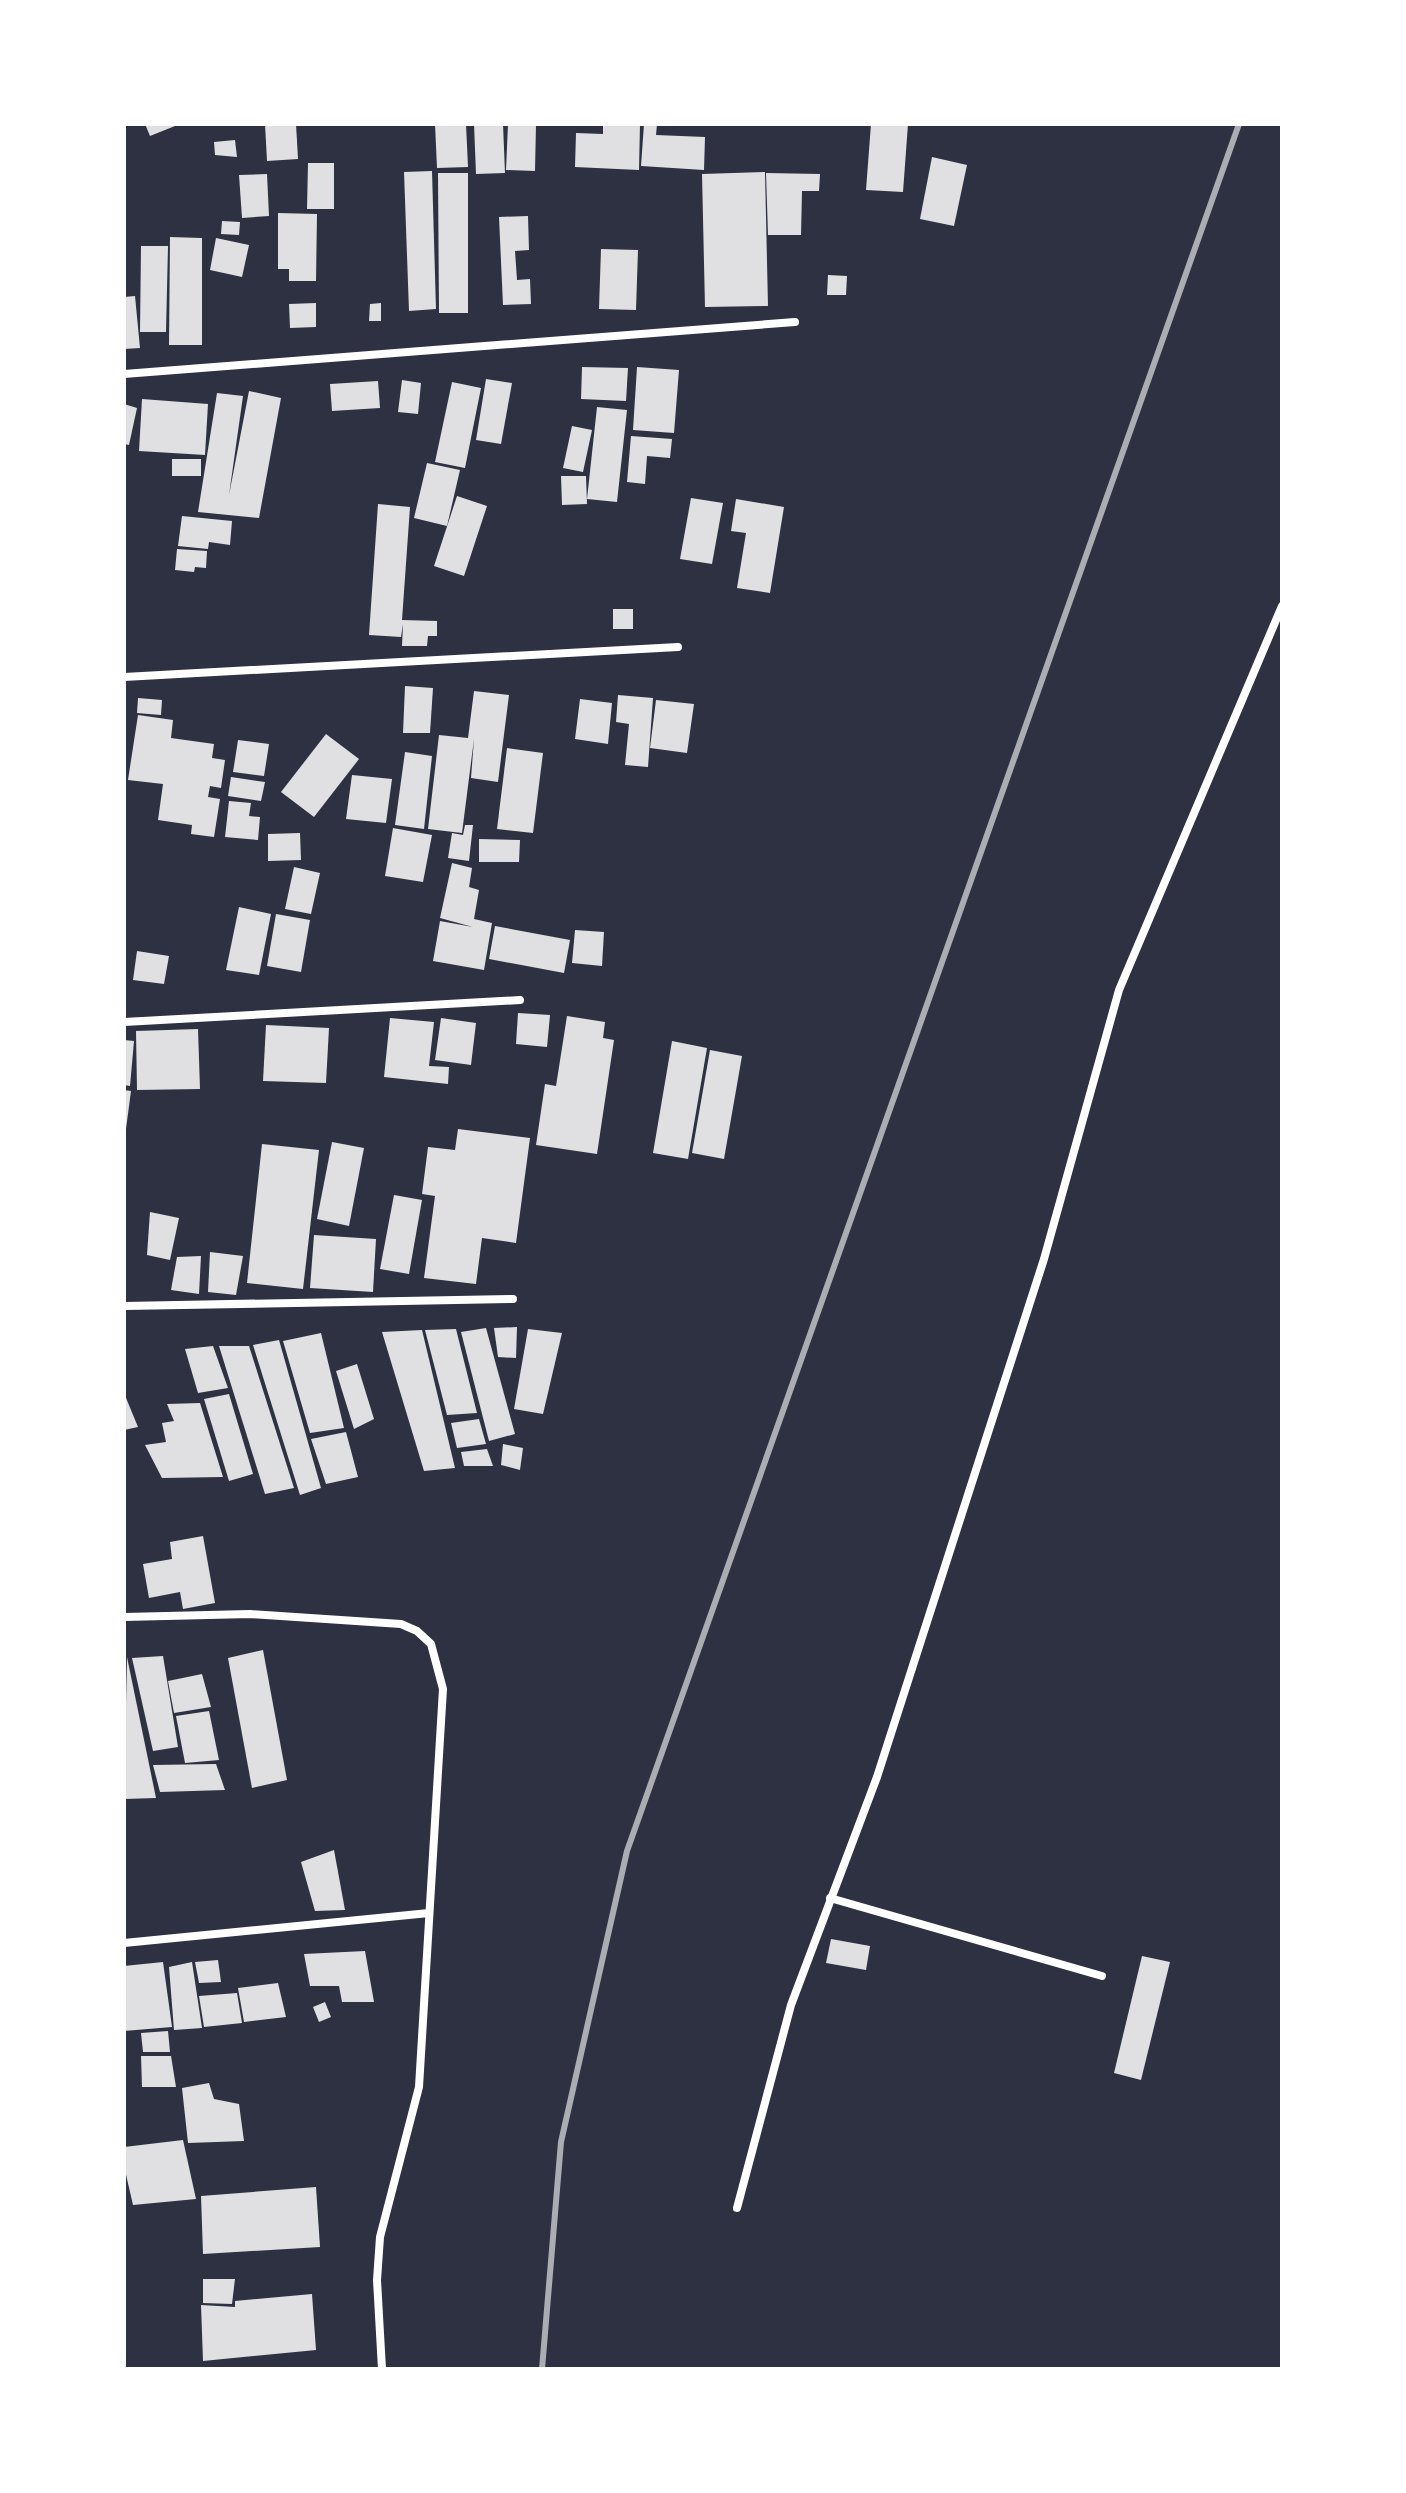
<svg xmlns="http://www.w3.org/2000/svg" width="1406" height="2493" viewBox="0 0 1406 2493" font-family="'Source Sans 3',sans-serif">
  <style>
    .building { fill: #e0e0e3 }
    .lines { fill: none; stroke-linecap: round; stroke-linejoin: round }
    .minor { stroke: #fff; stroke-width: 8 }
    .rail { stroke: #abadb3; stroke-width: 6 }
  </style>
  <rect width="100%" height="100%" fill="#2d3142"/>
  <g class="building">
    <polygon points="145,124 180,124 150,136"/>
    <polygon points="265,124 296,124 298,159 267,161"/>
    <polygon points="435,124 466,124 468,167 437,168"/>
    <polygon points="474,124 503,124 505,173 476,174"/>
    <polygon points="508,124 536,124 535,171 506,170"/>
    <polygon points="603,124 640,124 639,170 575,167 576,133 603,134"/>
    <polygon points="644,124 657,124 656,135 705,137 704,170 641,166"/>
    <polygon points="871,124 908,124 903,192 866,190"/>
    <polygon points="235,140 237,157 215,155 214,142"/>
    <polygon points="932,157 967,165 954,226 920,219"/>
    <polygon points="308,163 334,163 334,209 307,209"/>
    <polygon points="432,171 436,309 409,311 404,172"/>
    <polygon points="765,172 768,306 705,307 702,174"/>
    <polygon points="438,173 468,173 468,313 439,313"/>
    <polygon points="766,173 820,174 819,191 802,191 801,235 768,235"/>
    <polygon points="267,174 269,216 242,218 239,175"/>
    <polygon points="278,213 317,214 316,281 289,281 289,269 278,269"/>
    <polygon points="528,216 529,250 515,251 517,280 530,279 531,304 503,305 499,217"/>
    <polygon points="222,221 240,222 239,235 221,234"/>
    <polygon points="170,237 202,238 202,345 169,345"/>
    <polygon points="216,238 249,245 242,277 210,270"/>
    <polygon points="141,246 168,246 166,332 140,332"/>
    <polygon points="601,249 638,250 636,310 599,309"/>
    <polygon points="828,275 847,276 846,295 827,295"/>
    <polygon points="135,296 140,348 124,349 124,297"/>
    <polygon points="316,303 316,327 290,328 289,304"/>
    <polygon points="381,303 381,321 369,321 370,304"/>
    <polygon points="582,367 628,368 626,401 581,399"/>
    <polygon points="637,367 679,370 674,433 633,430"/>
    <polygon points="486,379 512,383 501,444 476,440"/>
    <polygon points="402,380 421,383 418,414 398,412"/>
    <polygon points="378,381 380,408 332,411 330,384"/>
    <polygon points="452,382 481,388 465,468 435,462"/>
    <polygon points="249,391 281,398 259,518 198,512 217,393 243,396 229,495"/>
    <polygon points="142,399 208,404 205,455 139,451"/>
    <polygon points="124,404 137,408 129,445 124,444"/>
    <polygon points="597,407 627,410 617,502 587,499"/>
    <polygon points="572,426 592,430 583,472 563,468"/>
    <polygon points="631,436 672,439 670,458 647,456 645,484 627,482"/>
    <rect x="172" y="459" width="29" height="17"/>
    <polygon points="427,463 460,470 447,526 414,518"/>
    <polygon points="561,476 586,476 587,504 562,505"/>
    <polygon points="457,496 487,506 464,576 434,566"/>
    <polygon points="691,498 723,503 712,564 680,559"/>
    <polygon points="736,499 784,507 770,593 737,588 746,533 731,531"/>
    <polygon points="378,504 410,507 402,620 437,621 437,636 428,636 427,646 402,646 403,624 401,637 369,635"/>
    <polygon points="182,516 232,521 230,545 209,542 208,549 178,546"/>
    <polygon points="177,549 207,551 206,568 195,567 194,572 175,570"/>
    <rect x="613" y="609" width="20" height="20"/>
    <polygon points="405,686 433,688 430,733 403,733"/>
    <polygon points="474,691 509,695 498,782 471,778 474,739 462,833 428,829 439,735 468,738"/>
    <polygon points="618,695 653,698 648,767 625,765 629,724 616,722"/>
    <polygon points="138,698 162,700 161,715 137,713"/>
    <polygon points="580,699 612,703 608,744 575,739"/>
    <polygon points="656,700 694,704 687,753 650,748"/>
    <polygon points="138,715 173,720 171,738 214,744 212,758 225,760 221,788 210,786 208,797 220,799 214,837 191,834 192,825 158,820 163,784 128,780"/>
    <polygon points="326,734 359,759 314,817 281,792"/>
    <polygon points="238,740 269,744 264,776 233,772"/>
    <polygon points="507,748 543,753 533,833 497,829"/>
    <polygon points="405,752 432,756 424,829 395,825"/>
    <polygon points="352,775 392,779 386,823 346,819"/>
    <polygon points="231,777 265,782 261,801 228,796"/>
    <polygon points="229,801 251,803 249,816 260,817 258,840 225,837"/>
    <polygon points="465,825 473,825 469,861 448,858 452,833 463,835"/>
    <polygon points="393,828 432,835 423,882 385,876"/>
    <polygon points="300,833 301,860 268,861 268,834"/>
    <polygon points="479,839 520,840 519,862 479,862"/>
    <polygon points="452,863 472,868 469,887 479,890 474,919 492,923 484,970 433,961 440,921 473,927 440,918"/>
    <polygon points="294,867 320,873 311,914 285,909"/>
    <polygon points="239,907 271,914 259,975 226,970"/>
    <polygon points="276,914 310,920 301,972 267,966"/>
    <polygon points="495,926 570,940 564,973 489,959"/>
    <polygon points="575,930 604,932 602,966 572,963"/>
    <polygon points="137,951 169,956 164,984 133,980"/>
    <polygon points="518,1013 550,1015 547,1047 516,1044"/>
    <polygon points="567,1016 605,1022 603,1038 614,1040 597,1154 536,1145 545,1084 556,1086"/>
    <polygon points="390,1018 434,1022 429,1066 449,1067 448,1084 384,1077"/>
    <polygon points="441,1018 476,1023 471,1065 435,1060"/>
    <polygon points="266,1025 329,1028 326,1083 263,1081"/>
    <polygon points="198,1029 200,1089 137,1090 136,1031"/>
    <polygon points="124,1040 134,1041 130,1086 124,1085"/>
    <polygon points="672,1041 707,1048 688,1159 653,1153"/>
    <polygon points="710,1050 742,1056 724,1159 692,1153"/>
    <polygon points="124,1090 131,1091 126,1129 124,1129"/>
    <polygon points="458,1129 530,1138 516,1243 482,1238 476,1284 424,1278 435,1196 422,1194 428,1147 455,1150"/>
    <polygon points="332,1142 364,1148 349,1226 317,1219"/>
    <polygon points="262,1144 319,1150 303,1289 247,1283"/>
    <polygon points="394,1195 422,1200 409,1274 380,1269"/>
    <polygon points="150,1212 179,1218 170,1260 147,1255"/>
    <polygon points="314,1235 376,1239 373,1292 310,1288"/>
    <polygon points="210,1252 243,1256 236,1295 208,1292"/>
    <polygon points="201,1256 199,1294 171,1290 177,1257"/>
    <polygon points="517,1327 516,1358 498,1357 494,1328"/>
    <polygon points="486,1328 515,1434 489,1441 461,1332"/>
    <polygon points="456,1329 477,1413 447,1415 425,1330"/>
    <polygon points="528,1329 562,1333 543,1414 514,1409"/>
    <polygon points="422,1330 455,1468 424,1471 382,1332"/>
    <polygon points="321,1333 344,1428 310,1433 283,1341"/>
    <polygon points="279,1340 321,1488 300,1495 253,1345"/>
    <polygon points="213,1346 228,1388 198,1393 185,1349"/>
    <polygon points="219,1346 249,1346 294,1488 265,1494"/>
    <polygon points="357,1364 374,1419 354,1429 336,1371"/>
    <polygon points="124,1393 138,1427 124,1430"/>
    <polygon points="229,1394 253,1474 229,1481 204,1399"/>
    <polygon points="200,1403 223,1477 162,1478 145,1445 166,1442 162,1423 174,1421 167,1404"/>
    <polygon points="479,1419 486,1444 457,1448 451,1423"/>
    <polygon points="346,1432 358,1477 326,1484 311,1439"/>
    <polygon points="503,1444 523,1448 520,1470 501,1465"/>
    <polygon points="487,1449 493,1466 464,1466 461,1452"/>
    <polygon points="203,1536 215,1603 183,1609 180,1592 149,1598 143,1564 172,1559 170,1542"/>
    <polygon points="263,1650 287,1780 252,1788 228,1658"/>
    <polygon points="163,1656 178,1747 153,1751 132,1658"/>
    <polygon points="127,1657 156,1798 124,1799"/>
    <polygon points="202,1674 211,1707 174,1713 168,1681"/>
    <polygon points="209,1711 219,1760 185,1763 176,1716"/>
    <polygon points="216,1764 225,1790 160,1792 153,1765"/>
    <polygon points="334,1850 345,1910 315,1911 301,1862"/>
    <polygon points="831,1939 870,1946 866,1970 826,1963"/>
    <polygon points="365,1951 374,2002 342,2002 339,1986 310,1986 304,1954"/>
    <polygon points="1142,1956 1170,1962 1141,2080 1114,2073"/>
    <polygon points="218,1960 221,1982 199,1983 195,1962"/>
    <polygon points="163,1962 172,2027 124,2031 124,1966"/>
    <polygon points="192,1962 202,2028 174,2030 169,1967"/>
    <polygon points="278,1983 286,2017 244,2022 238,1988"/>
    <polygon points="237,1993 242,2023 204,2027 199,1996"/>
    <polygon points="325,2002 331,2017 319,2022 313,2007"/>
    <polygon points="168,2031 170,2052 143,2052 141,2033"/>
    <polygon points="141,2056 171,2056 176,2087 142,2087"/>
    <polygon points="209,2083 214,2099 239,2104 244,2141 188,2143 182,2088"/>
    <polygon points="183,2140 196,2199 133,2205 124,2166 124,2147"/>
    <polygon points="316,2187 320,2247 203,2254 201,2196"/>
    <polygon points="203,2279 235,2279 232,2304 203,2303"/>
    <polygon points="312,2294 316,2350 203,2361 201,2305 235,2307 235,2301"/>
  </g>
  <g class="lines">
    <g class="minor">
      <polyline points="124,374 795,322"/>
      <polyline points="124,677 678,647"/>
      <polyline points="124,1022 520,1000"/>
      <polyline points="124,1306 513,1299"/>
      <polyline points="124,1617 250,1614 401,1624 417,1631 431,1644 443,1689 419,2087 380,2237 377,2280 382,2369"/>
      <polyline points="830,1898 1102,1976"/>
      <polyline points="124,1943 429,1913"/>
      <polyline points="737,2208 791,2005 877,1777 1044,1259 1119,990 1282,606"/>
    </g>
    <polyline class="rail" points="542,2369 561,2142 627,1851 1239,124"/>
  </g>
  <rect width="1406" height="2493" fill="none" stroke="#ffffff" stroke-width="252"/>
</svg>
